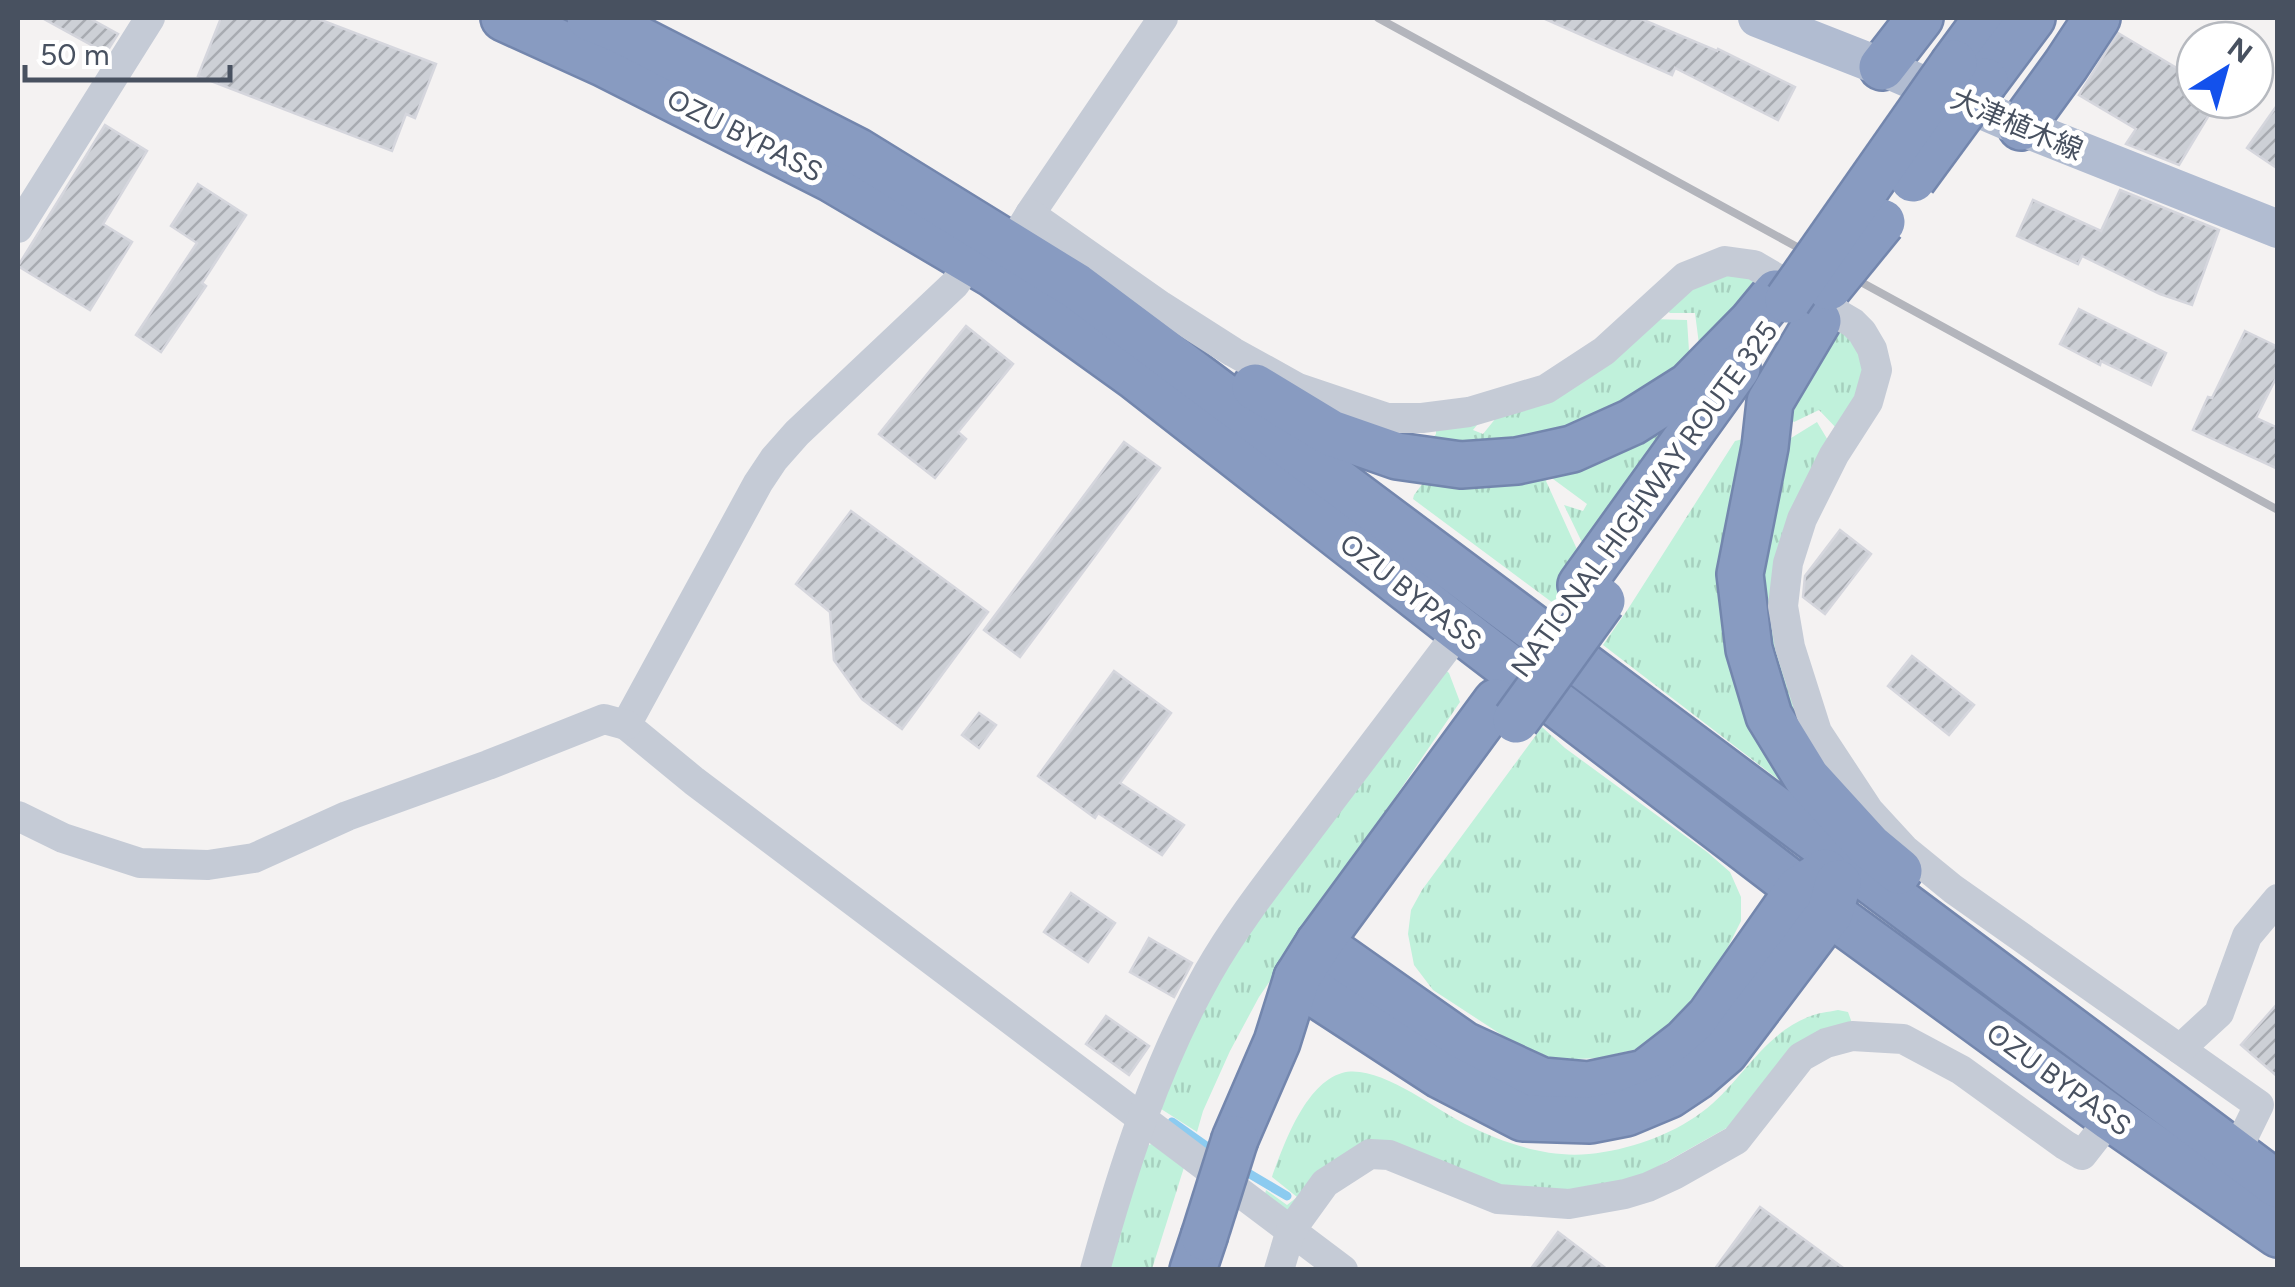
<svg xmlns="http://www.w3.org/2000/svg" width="2295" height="1287" viewBox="0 0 2295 1287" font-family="Figtree,'Noto Sans JP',sans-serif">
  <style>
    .grass { fill: url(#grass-tufts) }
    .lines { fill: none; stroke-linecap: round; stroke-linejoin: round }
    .stream { stroke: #8ccbf0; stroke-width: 9 }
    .building { fill: url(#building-hatch); stroke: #d5d6dd; stroke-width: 2.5 }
    .highway-casing { stroke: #7386ad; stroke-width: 50 }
    .minor { stroke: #c5cbd6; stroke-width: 30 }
    .major { stroke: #b1bcd1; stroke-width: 38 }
    .highway { stroke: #889bc1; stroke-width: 45 }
    .rail { stroke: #b3b5bc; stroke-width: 8 }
    .highway-bridge-casing { stroke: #7386ad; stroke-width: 50; stroke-linecap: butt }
    .highway-bridge { stroke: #889bc1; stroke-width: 45 }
    .labels { text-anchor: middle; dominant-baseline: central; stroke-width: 10; stroke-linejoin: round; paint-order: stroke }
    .street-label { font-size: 28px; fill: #485160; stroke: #fff }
  </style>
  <defs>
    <pattern id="grass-tufts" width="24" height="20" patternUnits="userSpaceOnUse" patternTransform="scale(2.5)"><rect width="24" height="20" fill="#c0f1db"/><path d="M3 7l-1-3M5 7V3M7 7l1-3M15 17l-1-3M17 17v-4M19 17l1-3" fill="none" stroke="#a6d0be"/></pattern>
    <pattern id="building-hatch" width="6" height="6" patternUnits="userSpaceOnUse" patternTransform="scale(2.5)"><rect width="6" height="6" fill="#cdd0d6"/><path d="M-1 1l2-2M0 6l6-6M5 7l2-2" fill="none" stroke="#a8abb1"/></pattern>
  </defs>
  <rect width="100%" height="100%" fill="#f4f2f2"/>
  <g class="grass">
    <polygon points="1715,273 1758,275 1700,352 1695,313 1670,313 1667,311 1669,306"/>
    <polygon points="1651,319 1687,320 1690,366 1665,385 1540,438 1434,445 1432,439 1436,434 1436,430 1481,420 1473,430 1483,434 1500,413"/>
    <path d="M 1842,328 L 1855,340 L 1867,382 L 1839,431 L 1819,410 L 1794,422 L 1790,419 C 1805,387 1820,357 1842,328 Z"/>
    <polygon points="1698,392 1590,559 1564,505 1583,511 1587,504 1549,476 1546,481 1585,567 1557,606 1413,499 1414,495 1432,471"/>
    <polygon points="1817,422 1829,442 1784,541 1807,731 1794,742 1753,614 1783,443"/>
    <polygon points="1743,439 1750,443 1742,495 1792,790 1603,645 1628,609 1735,441"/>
    <polygon points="1443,668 1449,673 1460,702 1259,997 1230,1051 1203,1111 1197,1132 1158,1107 1162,1090 1231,958"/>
    <polygon points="1542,727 1565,748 1707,852 1730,872 1741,897 1741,921 1721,961 1678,1017 1659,1036 1641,1048 1600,1058 1551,1060 1508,1039 1433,990 1414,965 1408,934 1411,910 1422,890"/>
    <path d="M 1838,1010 L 1848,1012 L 1852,1023 L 1746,1117 L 1620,1188 L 1503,1190 L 1401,1150 L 1286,1215 L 1263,1202 L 1266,1190 L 1287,1205 L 1297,1197 L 1272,1177 C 1284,1144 1305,1084 1342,1073 C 1378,1063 1434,1109 1465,1124 C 1504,1143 1545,1158 1589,1154 C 1628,1150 1670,1136 1702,1112 C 1740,1084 1762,1035 1808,1017 C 1817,1013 1828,1012 1838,1010 Z"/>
    <polygon points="1156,1142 1186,1161 1152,1269 1104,1270 1144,1147"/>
  </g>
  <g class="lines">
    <g class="stream">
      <polyline points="1172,1122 1216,1153"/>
      <polyline points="1238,1167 1287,1196"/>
    </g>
  </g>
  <g class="building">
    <polygon points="42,18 89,18 118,34 106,53"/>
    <polygon points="221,18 316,18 436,64 415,118 406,114 392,151 198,76"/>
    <polygon points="1543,18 1639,18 1717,51 1718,49 1795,87 1778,120 1675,68 1672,75"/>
    <polygon points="2118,33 2195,79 2195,100 2218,100 2179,165 2126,144 2136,129 2079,95"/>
    <polygon points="2278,104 2278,169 2247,148"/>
    <polygon points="105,125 147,151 103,224 132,242 90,310 18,266"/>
    <polygon points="198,184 246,215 202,283 206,286 161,352 136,335 197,243 171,226"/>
    <polygon points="2120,190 2219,230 2192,305 2160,294 2082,256 2078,264 2017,236 2033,200 2101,231"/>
    <polygon points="2079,309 2166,353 2151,385 2101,361 2100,365 2060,344"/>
    <polygon points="966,326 1013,364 958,432 966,439 935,478 879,434"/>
    <polygon points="2245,331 2278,347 2278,374 2256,418 2278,428 2278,469 2193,430 2208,397 2212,398"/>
    <polygon points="1124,442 1160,468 1020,657 984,630"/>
    <polygon points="851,511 988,612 902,729 862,699 834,660 830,612 796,584"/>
    <polygon points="1840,530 1871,554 1825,614 1803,597 1805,576"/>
    <polygon points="1912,656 1974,705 1949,735 1888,686"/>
    <polygon points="1114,671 1171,713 1120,783 1184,825 1162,855 1098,813 1095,818 1038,776"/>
    <polygon points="979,713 996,725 979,748 962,735"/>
    <polygon points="1071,893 1115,923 1088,962 1044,932"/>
    <polygon points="1149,938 1192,963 1174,997 1130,972"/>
    <polygon points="2278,1003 2278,1077 2241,1045"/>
    <polygon points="1106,1016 1149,1046 1129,1075 1086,1044"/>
    <polygon points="1760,1207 1846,1270 1714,1270"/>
    <polygon points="1558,1232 1608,1270 1530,1270"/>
  </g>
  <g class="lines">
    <g class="highway-casing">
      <g id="highway">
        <polyline points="504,18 603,63 832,179 993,274 1136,377 1460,630 1830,913 2111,1118 2278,1234"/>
        <polyline points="590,18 622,31 857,151 1076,286 2278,1185"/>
        <polyline points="1954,63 1987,18"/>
        <polyline points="1882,67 1920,18"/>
        <polyline points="1985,81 2032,18"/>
        <polyline points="2021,127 2066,65 2097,18"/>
        <polyline points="1818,321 1770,402 1765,447 1740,574 1749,649 1769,716 1807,778 1869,846 1899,871"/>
        <polyline points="1255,387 1331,433 1397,456 1461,465 1517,461 1572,449 1632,422 1689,386 1752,322 1776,293"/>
        <polyline points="1581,585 1737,368"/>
        <polyline points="1319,943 1464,1045 1542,1081 1588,1085 1645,1073 1685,1042 1710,1016 1799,889 1825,872"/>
        <polyline points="1297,978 1322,998 1440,1075 1523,1118 1590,1120 1626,1113 1669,1095 1696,1077 1725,1052 1830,913 1838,883"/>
        <polyline points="1235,1139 1277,1042 1297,978 1319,943 1496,702"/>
        <polyline points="1193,1270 1204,1237"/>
      </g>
    </g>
    <g class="minor">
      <polyline points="1030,214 1163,18"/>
      <polyline points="18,228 150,18"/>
      <polyline points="1003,258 1030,214 1161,306 1233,352 1298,388 1387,418 1422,418 1469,412 1546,389 1604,351 1685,277 1725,261 1754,265 1853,323 1862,332 1872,349 1877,370 1868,402 1834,455 1802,519 1788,563 1783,606 1790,647 1817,732 1869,811 1904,849 1953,889 2259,1105 2235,1154"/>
      <polyline points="971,260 955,284 797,433 774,459 758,483 626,725 694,781 1343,1270"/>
      <polyline points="18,816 63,838 140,863 208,865 254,858 347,816 488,765 604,719 626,725"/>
      <polyline points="2180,1049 2219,1013 2247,936 2278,899"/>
      <path d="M 1095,1270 C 1123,1168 1156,1065 1208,973 C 1238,920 1277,872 1313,824 C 1362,759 1411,695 1460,630"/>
      <polyline points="1279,1270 1291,1230 1325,1183 1370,1154 1389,1155 1498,1199 1569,1204 1625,1194 1648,1187 1674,1175 1736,1140 1801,1057 1826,1043 1852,1036 1903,1039 1961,1070 2065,1145 2082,1155 2111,1118"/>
    </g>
    <polyline class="major" points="1757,18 1882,67 2021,127 2278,229"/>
    <use href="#highway" class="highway"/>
    <polyline class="rail" points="1378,18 2278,510"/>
    <g class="highway-bridge-casing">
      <g id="highway-bridge">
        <polyline points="1913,179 1985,81"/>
        <polyline points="1829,287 1882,222"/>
        <polyline points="1788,300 1954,63"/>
        <polyline points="1516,720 1602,601"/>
        <polyline points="1204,1237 1235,1139"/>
      </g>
    </g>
    <use href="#highway-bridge" class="highway-bridge"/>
  </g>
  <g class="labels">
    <g class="street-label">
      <text transform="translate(2017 124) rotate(23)">大津植木線</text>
      <text transform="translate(745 135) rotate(27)">OZU BYPASS</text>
      <text transform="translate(1644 499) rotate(-54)">NATIONAL HIGHWAY ROUTE 325</text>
      <text transform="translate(1411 592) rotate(38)">OZU BYPASS</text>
      <text transform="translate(2059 1079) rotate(36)">OZU BYPASS</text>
    </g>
  </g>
  <rect width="2295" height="1287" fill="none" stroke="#485160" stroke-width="40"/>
  <g transform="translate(2225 70) rotate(37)"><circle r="48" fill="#ffffff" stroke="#b6b9bf" stroke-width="2.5"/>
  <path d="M0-8L18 38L0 25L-18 38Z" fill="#1351ec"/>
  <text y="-15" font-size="28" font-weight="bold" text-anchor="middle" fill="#485160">N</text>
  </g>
  <path d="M25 65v15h205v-15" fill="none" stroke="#485160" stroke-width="5"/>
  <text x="40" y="65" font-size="30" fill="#485160" stroke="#ffffff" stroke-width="8" paint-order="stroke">50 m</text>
</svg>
